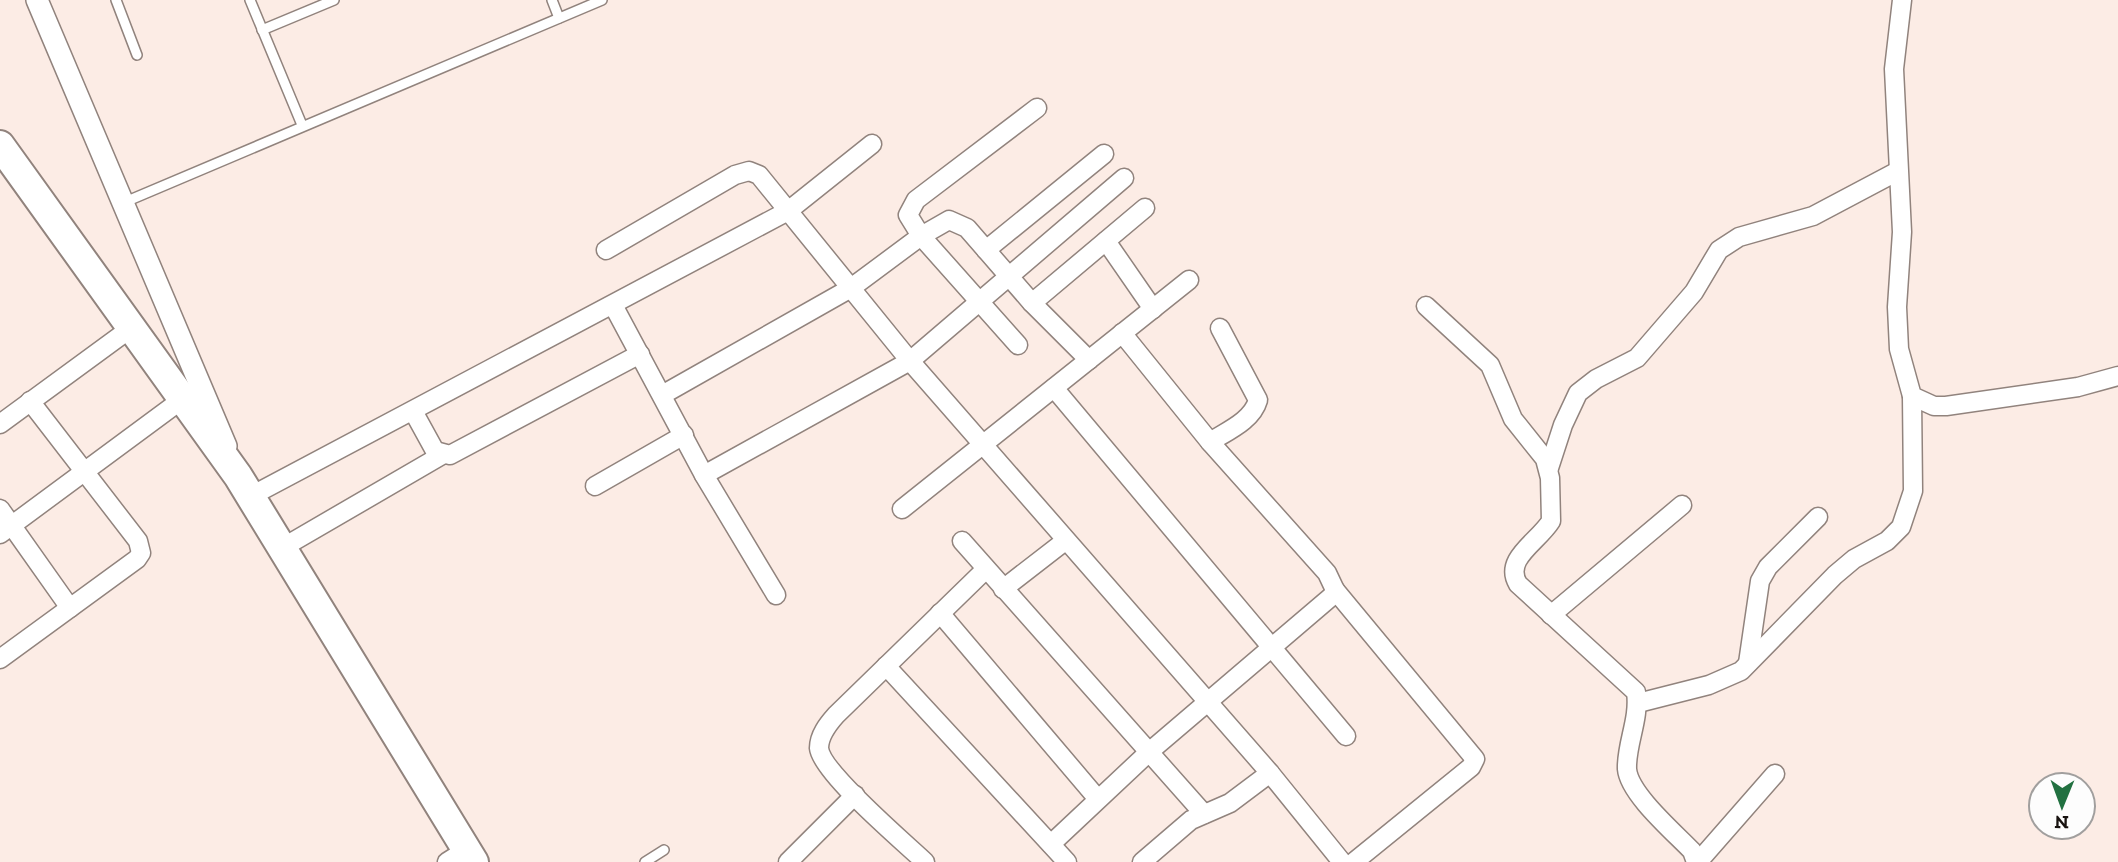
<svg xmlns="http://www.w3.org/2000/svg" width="2118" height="862" viewBox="0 0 2118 862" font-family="'Zilla Slab',serif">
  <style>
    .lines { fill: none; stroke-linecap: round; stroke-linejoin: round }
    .service-casing { stroke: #91837d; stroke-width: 12 }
    .minor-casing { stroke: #91837d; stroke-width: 21 }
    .tertiary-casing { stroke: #91837d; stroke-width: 24 }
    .primary-casing { stroke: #91837d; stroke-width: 32 }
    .service { stroke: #fff; stroke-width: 9 }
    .minor { stroke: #fff; stroke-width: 18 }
    .tertiary { stroke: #fff; stroke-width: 21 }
    .primary { stroke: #fff; stroke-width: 28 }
  </style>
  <rect width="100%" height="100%" fill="#fcece5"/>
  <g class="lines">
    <g class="service-casing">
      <g id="service">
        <polyline points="116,0 137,55"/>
        <polyline points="250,0 302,125"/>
        <polyline points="552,0 559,18"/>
        <polyline points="262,30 334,0"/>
        <polyline points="125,202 602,0"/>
        <polyline points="645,862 664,850"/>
      </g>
    </g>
    <g class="minor-casing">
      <g id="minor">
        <polyline points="1902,0 1894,69 1902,232 1897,307 1899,349 1912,396 1934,406 1946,406 2078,387 2118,376"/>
        <polyline points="1106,241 1153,309"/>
        <polyline points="606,250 735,175 749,171 759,175 910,361 1270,773 1342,862"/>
        <polyline points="986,250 1104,154"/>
        <polyline points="1032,303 1145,208"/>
        <polyline points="613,305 704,475 776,595"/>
        <path d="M 1426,306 L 1490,365 L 1513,419 L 1545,459 L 1550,478 L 1551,521 C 1538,542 1503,559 1518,584 L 1636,692 C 1640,719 1626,744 1627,769 C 1629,794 1675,833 1692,851 L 1696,862"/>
        <polyline points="1018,345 921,236 908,215 916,200 1037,108"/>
        <polyline points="1054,388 1346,736"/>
        <polyline points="662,395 851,288 921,236 949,220 967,228 1032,303 1089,360"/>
        <polyline points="413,411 435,451 450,455 640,354"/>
        <polyline points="0,424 131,328"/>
        <path d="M 1210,442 C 1227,431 1252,421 1258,400 L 1220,328"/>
        <polyline points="1549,468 1563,425 1578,393 1596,379 1637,358 1694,292 1719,250 1739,237 1813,216 1898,171"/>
        <polyline points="704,475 910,361 1124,178"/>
        <polyline points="595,486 684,435"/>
        <polyline points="251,496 788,211 872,144"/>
        <polyline points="0,509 70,608"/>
        <polyline points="902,509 1189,280"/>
        <polyline points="0,534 184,398"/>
        <polyline points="962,541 1204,814"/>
        <polyline points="282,548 442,455"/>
        <polyline points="1003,589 1065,541"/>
        <polyline points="1335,590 1475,759 1471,767 1354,862"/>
        <polyline points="940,613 1097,798"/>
        <polyline points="1551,615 1682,505"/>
        <polyline points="0,659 137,559 141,553 138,541 30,401"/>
        <polyline points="1748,663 1760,581 1768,567 1818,517"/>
        <polyline points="886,666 1067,862"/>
        <polyline points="1638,703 1709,685 1741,671 1835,575 1854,559 1887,541 1901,527 1913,491 1912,396"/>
        <polyline points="1051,844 1149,752 1332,596 1335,590 1327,573 1210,442 1122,333"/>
        <polyline points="447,862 466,850"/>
        <polyline points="788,862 855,795"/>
        <path d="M 925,862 C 904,842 821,772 819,748 C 819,735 828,724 836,715 L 986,569"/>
        <polyline points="1142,862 1191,820 1230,803 1270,773"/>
        <polyline points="1698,862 1775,774"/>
      </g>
    </g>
    <g class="tertiary-casing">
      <polyline id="tertiary" points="37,0 226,446"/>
    </g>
    <g class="primary-casing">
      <polyline id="primary" points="0,145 238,476 474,862"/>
    </g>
    <use href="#service" class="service"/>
    <use href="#minor" class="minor"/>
    <use href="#tertiary" class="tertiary"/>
    <use href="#primary" class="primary"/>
  </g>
  <g transform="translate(2062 806) rotate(181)"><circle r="33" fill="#fdfdfd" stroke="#a19f9e" stroke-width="2"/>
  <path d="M0-5L12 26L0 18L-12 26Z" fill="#227141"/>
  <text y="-10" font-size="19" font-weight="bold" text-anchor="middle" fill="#181310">N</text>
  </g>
</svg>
